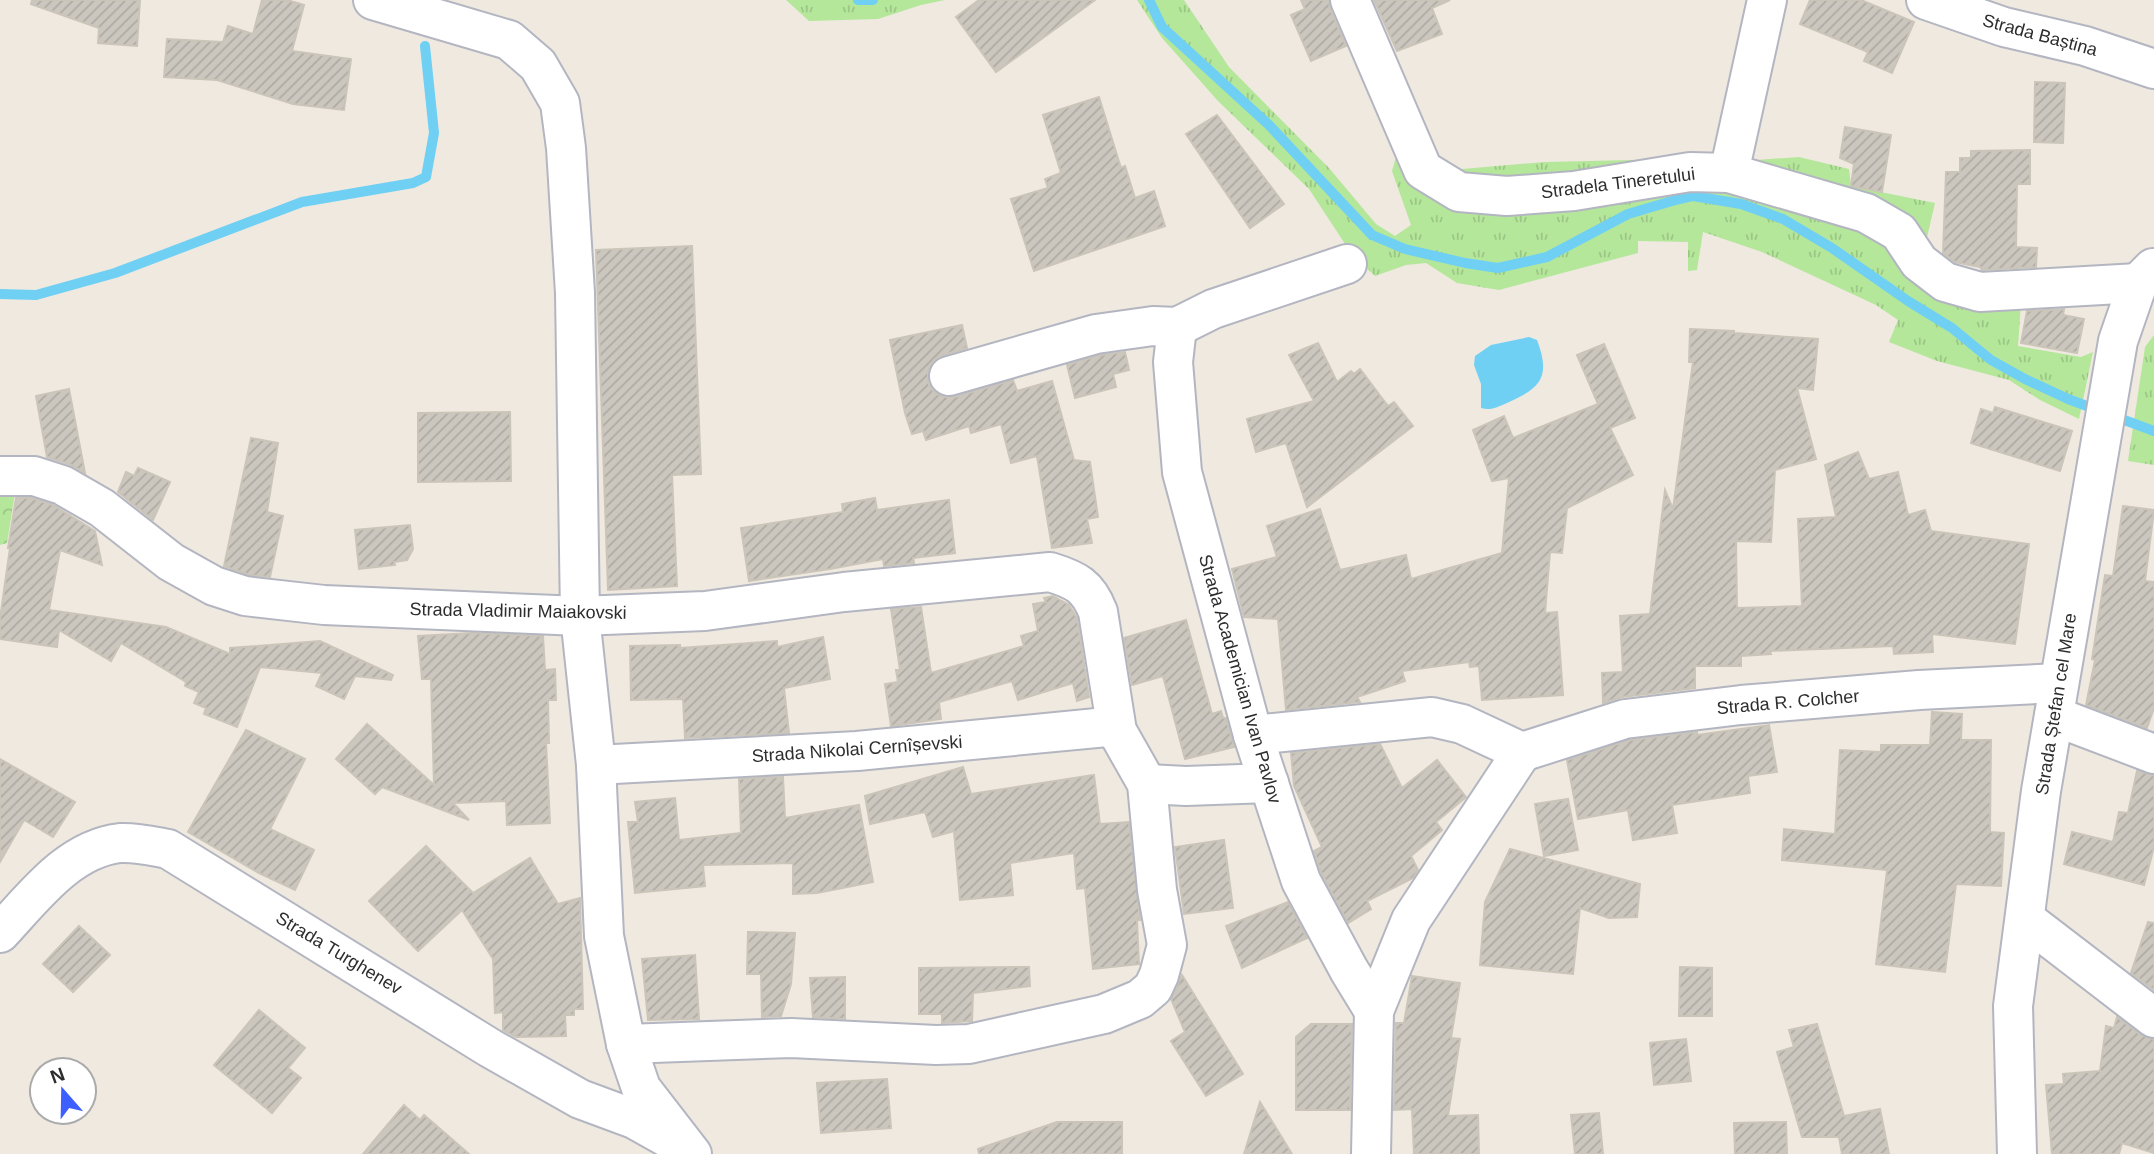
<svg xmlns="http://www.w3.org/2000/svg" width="2154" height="1154" viewBox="0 0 2154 1154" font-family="Arial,sans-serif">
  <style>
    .grass { fill: url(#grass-tufts) }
    .forest { fill: url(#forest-crowns) }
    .water { fill: #6fd0f4 }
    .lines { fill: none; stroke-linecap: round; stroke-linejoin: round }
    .stream { stroke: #6fd0f4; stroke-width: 10 }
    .building { fill: url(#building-hatch); stroke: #cbc5b9; stroke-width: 2 }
    .minor-casing { stroke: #b3b6c1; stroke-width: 42 }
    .minor { stroke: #fff; stroke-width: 38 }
    .labels { text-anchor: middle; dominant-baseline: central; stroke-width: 5; stroke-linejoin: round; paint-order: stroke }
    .street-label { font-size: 18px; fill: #2d2d2d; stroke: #fff }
  </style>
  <defs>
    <pattern id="grass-tufts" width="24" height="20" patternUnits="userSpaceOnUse" patternTransform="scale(1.75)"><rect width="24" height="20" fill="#b4e79a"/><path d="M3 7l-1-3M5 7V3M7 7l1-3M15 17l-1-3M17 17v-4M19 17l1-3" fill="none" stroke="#9bc685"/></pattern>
    <pattern id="forest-crowns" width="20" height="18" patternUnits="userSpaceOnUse" patternTransform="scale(1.75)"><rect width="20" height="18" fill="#b4e79a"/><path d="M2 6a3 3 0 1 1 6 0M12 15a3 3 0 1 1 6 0" fill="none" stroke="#9bc685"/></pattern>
    <pattern id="building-hatch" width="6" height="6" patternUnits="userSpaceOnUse" patternTransform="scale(1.75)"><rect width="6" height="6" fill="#cbc7be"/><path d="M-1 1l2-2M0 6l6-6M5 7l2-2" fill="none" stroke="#afaba4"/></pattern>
  </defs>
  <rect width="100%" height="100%" fill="#efe9e0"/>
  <g class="grass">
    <polygon points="786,0 945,0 921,5 878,19 809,21"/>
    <polygon points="1137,0 1184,0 1229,67 1329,168 1376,224 1395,236 1411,225 1392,171 1398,150 1438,166 1462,169 1545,162 1719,158 1756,160 1799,157 1849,169 1851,186 1935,203 1925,246 1941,269 2022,289 2018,346 2081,357 2093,352 2079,419 2040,400 2009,380 1937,361 1889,342 1898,320 1876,305 1762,252 1703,232 1697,270 1688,271 1688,242 1638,241 1638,253 1499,290 1457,283 1426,263 1406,265 1375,276 1351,253 1309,189 1218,101 1162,38"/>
    <polygon points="2154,335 2154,465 2128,461 2145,347"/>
  </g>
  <polygon class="forest" points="0,493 15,493 7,543 0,545"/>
  <path class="water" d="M 1529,337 L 1537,340 C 1551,377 1541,388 1507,403 C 1497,407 1491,411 1481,408 L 1481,384 L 1474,365 L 1475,356 L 1491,345 Z"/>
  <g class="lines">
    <g class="stream">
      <polyline points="858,0 873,0"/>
      <polyline points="1149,0 1162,27 1269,125 1372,235 1405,249 1465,263 1498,268 1547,257 1628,214 1672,201 1693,196 1741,204 1783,219 1832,248 1908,301 1952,328 1991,360 2025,379 2068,399 2154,431"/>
      <polyline points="0,294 36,295 115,273 302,202 413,183 426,177 434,133 425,46"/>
    </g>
  </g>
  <g class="building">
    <polygon points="32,0 140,0 137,46 98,43 99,28 31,4"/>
    <polygon points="262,0 287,0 304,5 292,51 351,59 344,110 293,104 217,80 164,77 167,39 223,42 228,26 253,34"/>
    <polygon points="979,0 1095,0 996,72 956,17"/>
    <polygon points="1301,0 1329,0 1330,9 1346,46 1311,61 1291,15 1305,9"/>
    <polygon points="1374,0 1450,0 1432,8 1442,34 1397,51"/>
    <polygon points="1810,0 1861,0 1914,22 1892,73 1864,61 1868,52 1800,24"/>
    <polygon points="2035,82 2065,83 2063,143 2034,142"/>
    <polygon points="1099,97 1121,168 1125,166 1135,198 1154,191 1165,226 1034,271 1011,199 1048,188 1045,179 1061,173 1043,115"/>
    <polygon points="1217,115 1284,204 1250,228 1186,134"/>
    <polygon points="1845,127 1891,135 1882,192 1851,186 1854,164 1840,158"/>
    <polygon points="2030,150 2030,184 2017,184 2016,247 2037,248 2036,267 1982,270 1980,267 1955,262 1943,253 1946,172 1960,172 1960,158 1971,158 1971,151"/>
    <polygon points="692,246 701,474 672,475 677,586 608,590 596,250"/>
    <polygon points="2064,309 2063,315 2084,319 2077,353 2021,343 2027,311"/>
    <polygon points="962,325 967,348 943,355 934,360 928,370 928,383 934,392 944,397 955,397 1013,380 1017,391 1052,381 1074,460 1090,462 1098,517 1087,519 1092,543 1052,548 1037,456 1011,463 1001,424 971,433 969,426 926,440 923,431 912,434 905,413 890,340"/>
    <polygon points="1690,329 1734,331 1734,333 1818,339 1813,390 1797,388 1816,459 1775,470 1771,542 1736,541 1737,608 1802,606 1798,519 1836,517 1825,465 1858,452 1869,479 1898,472 1908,515 1925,510 1931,531 2029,544 2015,644 1932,634 1933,652 1894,654 1893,646 1770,651 1771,654 1741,656 1741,666 1695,666 1695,688 1622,697 1603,703 1602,673 1623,672 1620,616 1650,614 1665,490 1673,509 1693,362 1689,362"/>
    <polygon points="1318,343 1337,382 1351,371 1354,374 1360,369 1388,406 1394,402 1413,426 1307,507 1286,443 1256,452 1247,419 1314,401 1289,355"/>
    <polygon points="1604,344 1635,418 1610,428 1633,475 1567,508 1562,553 1550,552 1545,613 1557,612 1563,695 1482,700 1479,666 1470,667 1469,662 1402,671 1405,681 1357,697 1360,702 1286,710 1278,619 1244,617 1232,569 1277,557 1267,526 1320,509 1340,570 1406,555 1411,579 1502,553 1509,478 1492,481 1473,430 1504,416 1513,438 1598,404 1577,355"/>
    <polygon points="1125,352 1129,370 1113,374 1116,387 1075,398 1067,365 1101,355"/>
    <polygon points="69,389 85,473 69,464 47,457 36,396"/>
    <polygon points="1995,407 2072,431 2060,471 1971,443 1981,409 1993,413"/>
    <polygon points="510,412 511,481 418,482 418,413"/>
    <polygon points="251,438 278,443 267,512 283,516 270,577 250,575 224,566"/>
    <polygon points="138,468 170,482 153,520 118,492 126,472 134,476"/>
    <polygon points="16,498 31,498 53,505 95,531 102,565 60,550 49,610 166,627 230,654 230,648 320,641 393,675 391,680 355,676 344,699 316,686 322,673 260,667 237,727 204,714 206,708 194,703 199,692 185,686 186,682 121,643 111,661 59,630 57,647 0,639 0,619 10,548 8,548"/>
    <polygon points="875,498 877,510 949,500 955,553 913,558 914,563 884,566 883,559 830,569 749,581 741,528 843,512 842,504"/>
    <polygon points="2123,506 2154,510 2145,581 2154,582 2154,708 2147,728 2086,705 2095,660 2092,659 2105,575 2113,576"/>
    <polygon points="410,525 413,549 407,560 394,562 395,565 359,569 355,530"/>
    <polygon points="1053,596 1069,605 1077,618 1089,697 1077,701 1073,683 1018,700 1012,681 939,702 941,719 891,726 885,684 898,682 896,670 900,670 891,609 921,607 931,673 1024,646 1021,636 1038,631 1033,604 1046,602 1044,598"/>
    <polygon points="1186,620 1212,714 1221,711 1223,718 1226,718 1234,747 1185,759 1163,676 1132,685 1124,638"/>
    <polygon points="472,633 543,636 545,670 555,669 556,700 548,700 549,743 546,743 550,823 507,825 506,801 453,803 469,820 382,787 375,794 336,759 367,724 434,785 431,679 422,679 418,636"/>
    <polygon points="823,637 830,679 784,688 789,733 685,738 683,699 631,700 630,646 680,645 680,648 777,641 777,647"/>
    <polygon points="1932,712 1962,714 1961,740 1991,740 1990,832 2004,833 2001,886 1956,884 1945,972 1876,964 1887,870 1782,860 1784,829 1835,834 1840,750 1881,752 1881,745 1930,745"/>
    <polygon points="1769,725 1777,772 1748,776 1750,793 1672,805 1677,833 1633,840 1628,810 1578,819 1567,760 1630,740 1697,732 1697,735"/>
    <polygon points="246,730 305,759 270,829 314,850 295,890 259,873 188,832"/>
    <polygon points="1380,744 1402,788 1437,760 1466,797 1436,822 1442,830 1411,856 1418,870 1413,878 1367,901 1371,909 1348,923 1321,872 1314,851 1322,847 1294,786 1291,753"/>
    <polygon points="0,759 75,802 53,837 24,820 0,862"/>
    <polygon points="963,767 971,794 1094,775 1100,824 1129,822 1140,920 1137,920 1139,964 1093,969 1085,888 1077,889 1074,853 1010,863 1013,895 960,900 954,831 933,837 925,812 870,824 865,796"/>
    <polygon points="2137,771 2154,775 2154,847 2144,885 2064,864 2072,832 2113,842 2119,812 2128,813"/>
    <polygon points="783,777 785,818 859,805 873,882 817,893 793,894 793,863 703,865 705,886 635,893 628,822 638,822 635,802 675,798 679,840 741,833 739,779"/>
    <polygon points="1568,799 1578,850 1544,856 1535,804"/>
    <polygon points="1224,840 1233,908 1184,914 1175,847"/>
    <polygon points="426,846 473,893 530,858 558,904 580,898 583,1009 574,1009 574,1015 565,1015 566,1036 516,1037 503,1030 503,1012 495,1013 493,959 462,910 418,951 369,901"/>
    <polygon points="1510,849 1640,884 1637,917 1609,918 1580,908 1573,974 1480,965 1485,902"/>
    <polygon points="1288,902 1307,938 1242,968 1226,926"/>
    <polygon points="2148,922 2154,923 2154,990 2131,973"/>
    <polygon points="79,926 110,955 73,992 43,964"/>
    <polygon points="748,932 795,933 791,984 781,1016 762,1017 761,974 747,974"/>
    <polygon points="695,955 699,1019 648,1020 642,959"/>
    <polygon points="1029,967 1030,986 973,993 972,1021 942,1023 942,1014 919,1014 919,968"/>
    <polygon points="1680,967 1712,968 1712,1016 1679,1016"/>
    <polygon points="1182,975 1243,1074 1206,1096 1171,1041 1185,1032 1171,999"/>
    <polygon points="1412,976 1460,983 1451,1038 1460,1039 1448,1116 1478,1115 1479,1154 1414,1154 1412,1109 1394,1110 1396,1023 1404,1023"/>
    <polygon points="845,977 845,1019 813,1017 810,978"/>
    <polygon points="259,1010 305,1048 288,1068 301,1078 272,1113 214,1065"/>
    <polygon points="2117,1017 2141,1035 2154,1039 2154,1153 2122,1143 2119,1154 2052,1154 2046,1085 2064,1084 2063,1074 2100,1071 2106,1026 2114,1028"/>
    <polygon points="1311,1024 1352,1024 1350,1110 1296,1110 1296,1037"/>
    <polygon points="1817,1024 1844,1116 1880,1109 1889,1154 1842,1154 1839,1137 1802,1137 1777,1052 1794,1047 1789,1030"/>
    <polygon points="1686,1039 1691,1081 1654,1085 1650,1043"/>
    <polygon points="887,1079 891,1128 821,1133 817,1083"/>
    <polygon points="1260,1102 1292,1154 1244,1154"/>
    <polygon points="404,1105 420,1120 424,1115 469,1154 363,1154"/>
    <polygon points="1599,1113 1603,1154 1575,1154 1571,1115"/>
    <polygon points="1057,1122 1122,1122 1122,1154 979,1154 978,1149"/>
    <polygon points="1786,1122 1787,1154 1735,1154 1734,1123"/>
  </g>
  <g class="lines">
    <g class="minor-casing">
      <g id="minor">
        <polyline points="373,0 509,40 538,65 560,103 566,148 575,293 580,616 596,765 604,936 626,1044 641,1088 692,1154"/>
        <polyline points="1350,0 1423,170 1459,192 1507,196 1574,191 1690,172 1729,173 1866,213 1899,232 1919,262 1945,282 1980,292 2138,283"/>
        <polyline points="1926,0 2004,27 2085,46 2154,69"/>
        <polyline points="1729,173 1767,0"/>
        <polyline points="1177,327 1173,362 1182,472 1253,735 1301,881 1349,970 1374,1011"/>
        <polyline points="949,376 1096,334 1153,326 1177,327 1213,309 1347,264"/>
        <path d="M 0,476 L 34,476 L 62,485 L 102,508 L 171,562 L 214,586 L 245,596 L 324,605 L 580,616 L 705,611 L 844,592 L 1050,572 C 1076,580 1088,586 1098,612 L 1117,731 L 1147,784 L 1157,890 L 1167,945 L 1159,975 L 1153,988 L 1140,999 L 1104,1014 L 969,1044 L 936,1045 L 791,1038 L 626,1044"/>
        <polyline points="2054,716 2154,754"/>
        <polyline points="1253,735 1432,717 1462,724 1522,752"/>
        <polyline points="1522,752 1625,719 1741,705 1919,690 2059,683"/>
        <polyline points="596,765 857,751 1107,727 1117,731"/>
        <polyline points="1147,784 1186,786 1269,783"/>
        <polyline points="2025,919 2154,1018"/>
        <path d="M 0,933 C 33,898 68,849 120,843 C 136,842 152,846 168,849 L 490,1048 L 580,1099 L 634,1119 L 677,1143"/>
        <polyline points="1371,1154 1374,1011 1411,920 1522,752"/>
        <polyline points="2017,1154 2013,1006 2041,791 2118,341 2138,283 2153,268"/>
      </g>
    </g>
    <use href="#minor" class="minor"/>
  </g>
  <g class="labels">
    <g class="street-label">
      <text transform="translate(2040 35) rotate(15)">Strada Baștina</text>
      <text transform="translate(1618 183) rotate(-7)">Stradela Tineretului</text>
      <text transform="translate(518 611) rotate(1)">Strada Vladimir Maiakovski</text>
      <text transform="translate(1240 679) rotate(74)">Strada Academician Ivan Pavlov</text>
      <text transform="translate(1788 702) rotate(-5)">Strada R. Colcher</text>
      <text transform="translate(2056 704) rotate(-81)">Strada Ștefan cel Mare</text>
      <text transform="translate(857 749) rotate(-4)">Strada Nikolai Cernîșevski</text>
      <text transform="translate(339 953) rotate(31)">Strada Turghenev</text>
    </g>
  </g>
  <g transform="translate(63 1091) rotate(340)"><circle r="33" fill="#ffffff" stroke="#ababab" stroke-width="2"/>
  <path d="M0-5L12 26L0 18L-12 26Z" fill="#3d5fff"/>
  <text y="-10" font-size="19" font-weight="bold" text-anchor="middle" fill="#2d2d2d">N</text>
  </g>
</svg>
